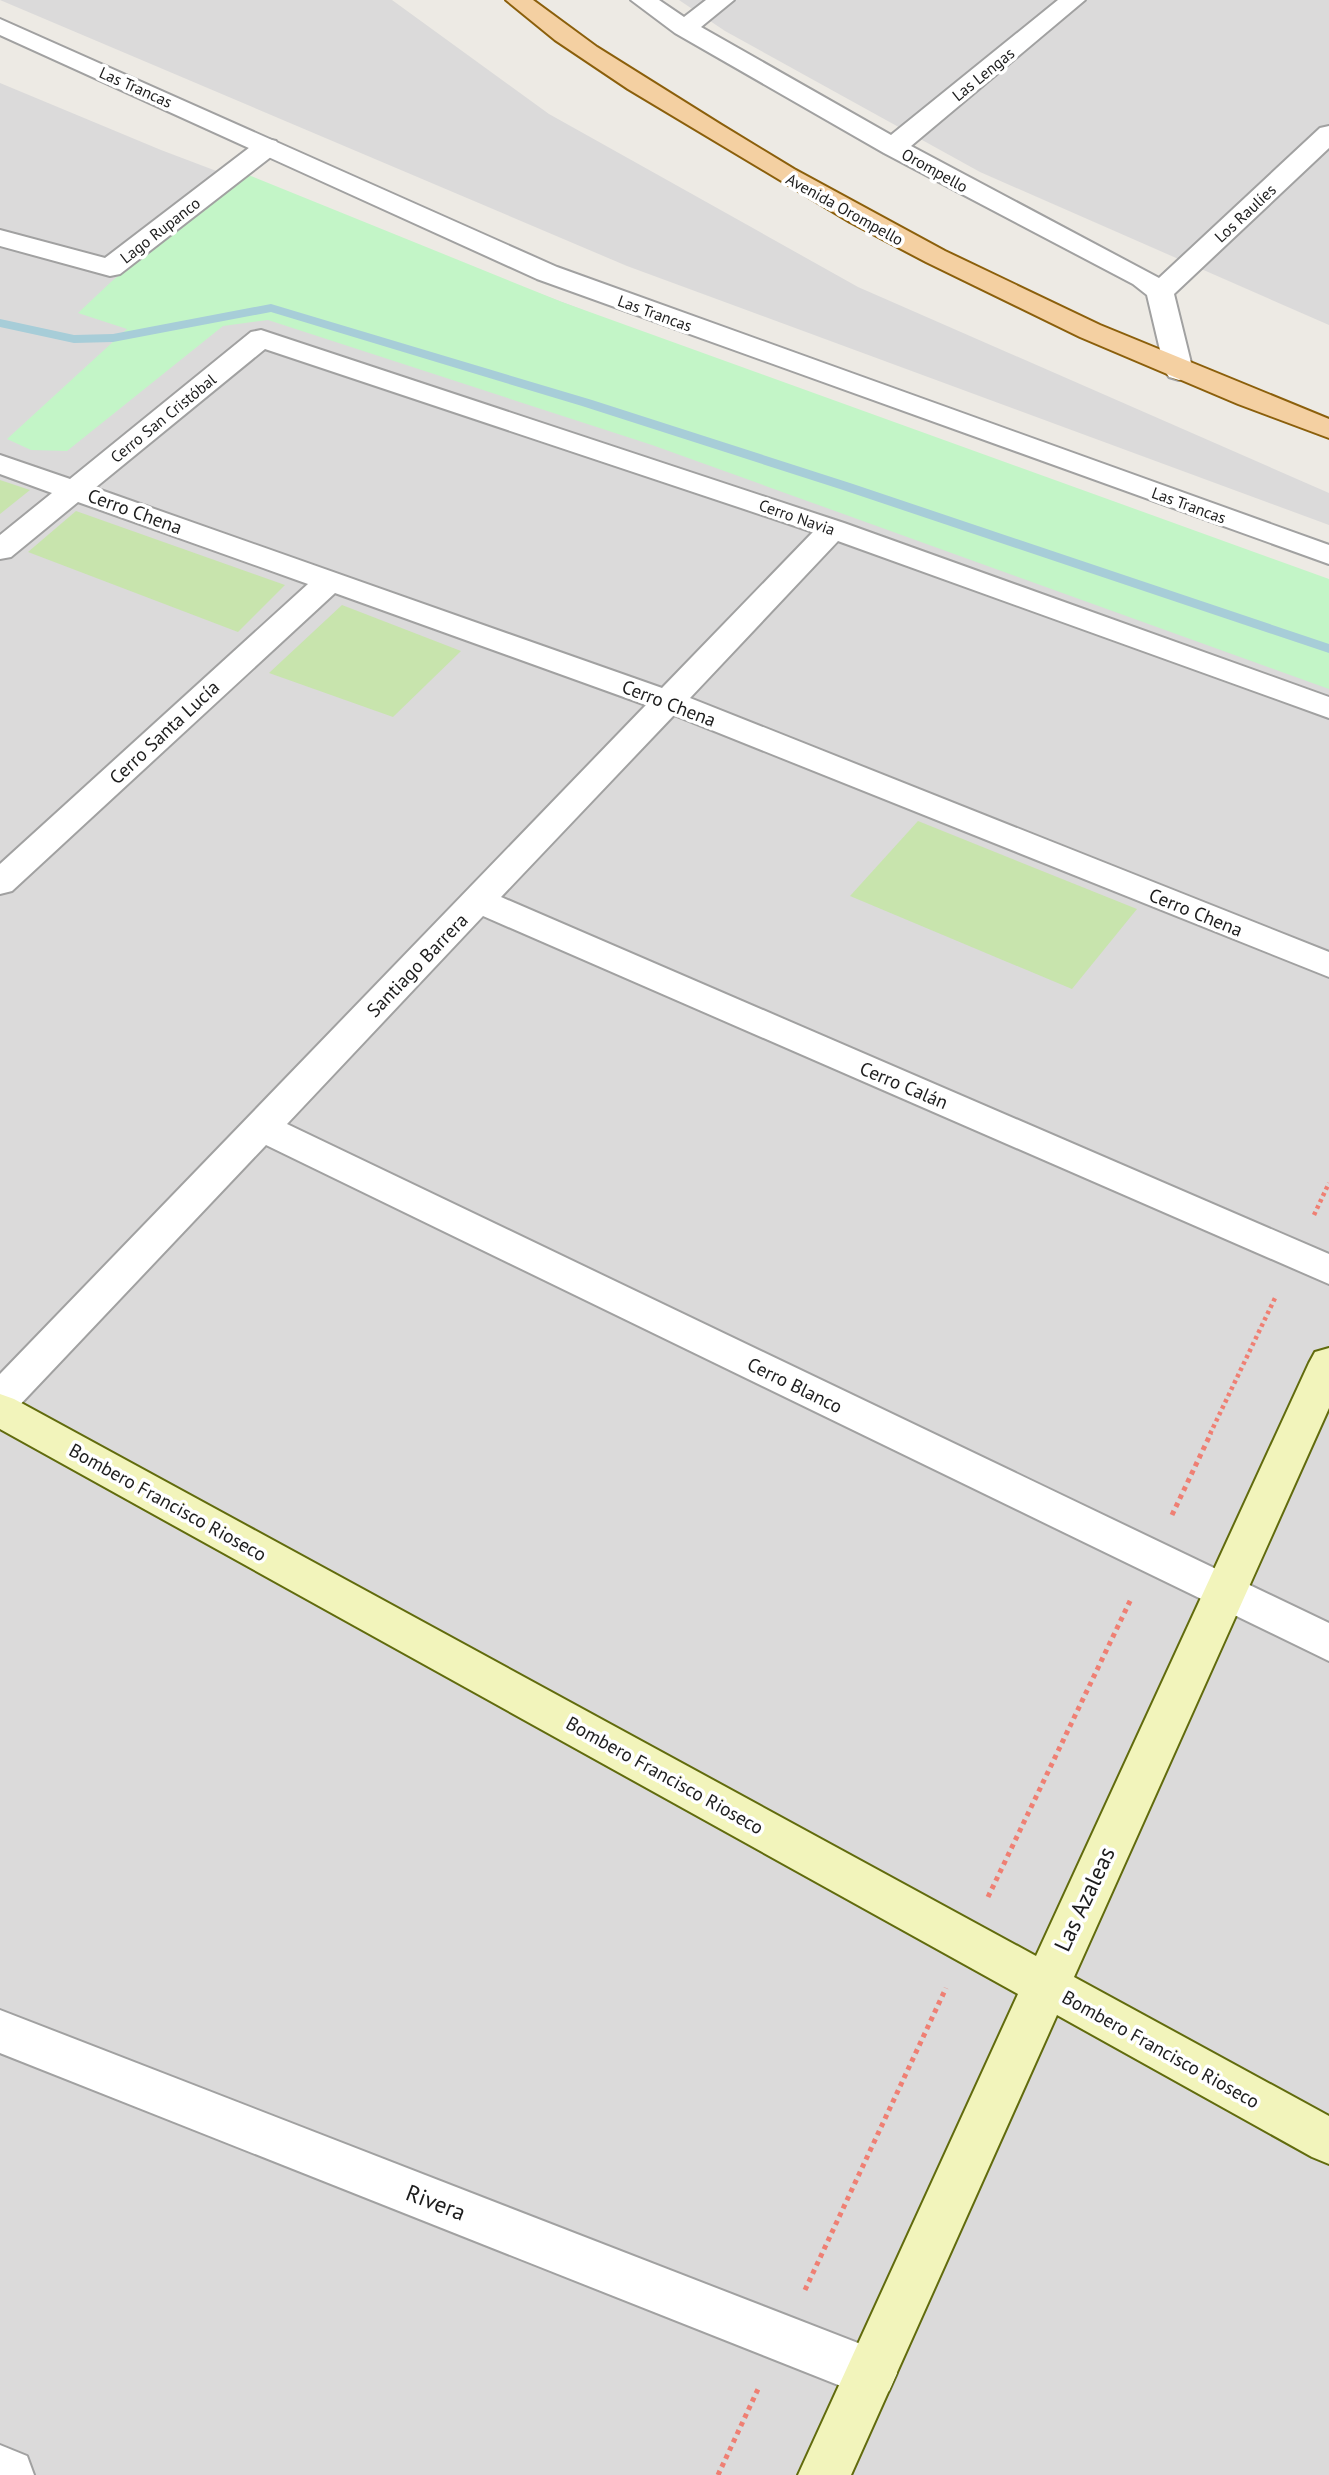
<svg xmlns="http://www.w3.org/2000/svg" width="1329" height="2475" viewBox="0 0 1329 2475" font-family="'PT Sans',sans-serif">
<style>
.residential{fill:#dbdada}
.grass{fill:#c8e4ad}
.park{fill:#c3f5c7}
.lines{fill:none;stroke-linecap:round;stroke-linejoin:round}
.stream{fill:#a7cdd8;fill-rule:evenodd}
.minor-casing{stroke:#a1a1a1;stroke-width:4}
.tertiary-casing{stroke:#a1a1a1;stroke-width:4}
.secondary-casing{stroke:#616b0d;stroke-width:4}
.primary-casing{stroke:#8b5f0b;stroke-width:4}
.path-far1{stroke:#ef7f73;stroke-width:4.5;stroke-dasharray:3.5 3.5;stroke-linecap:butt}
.path{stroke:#ef7f73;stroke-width:5;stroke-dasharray:4.5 4.5;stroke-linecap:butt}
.minor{fill:#fff;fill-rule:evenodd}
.tertiary{fill:#fff;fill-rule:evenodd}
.secondary{fill:#f2f4bb;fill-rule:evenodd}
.primary{fill:#f4d0a2;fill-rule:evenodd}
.labels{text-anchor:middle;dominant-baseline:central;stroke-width:7;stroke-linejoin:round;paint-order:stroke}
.far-street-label{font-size:16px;fill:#1d1d1d;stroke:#fff}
.street-label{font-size:19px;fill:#1d1d1d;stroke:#fff}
.near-street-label{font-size:23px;fill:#1d1d1d;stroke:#fff}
</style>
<rect width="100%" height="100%" fill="#edeae4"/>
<g class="residential">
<polygon points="0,0 392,0 549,114 858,287 1329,493 1329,525 627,266"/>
<polygon points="679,0 1329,0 1329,325 980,172 725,31"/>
<polygon points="0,83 161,150 1329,593 1329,2475 0,2475"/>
</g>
<g class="grass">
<polygon points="0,480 30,490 0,514"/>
<polygon points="76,511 285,585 238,632 28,552"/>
<polygon points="342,605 461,651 393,717 269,673"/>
<polygon points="918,821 1137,909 1072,989 850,896"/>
</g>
<polygon class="park" points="246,174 562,302 1329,579 1329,689 652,445 268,320 223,326 67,451 31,450 7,439 127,329 78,313 112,281"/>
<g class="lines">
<polygon class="stream" points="271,304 592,400 853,484 1329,644 1329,653 843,490 582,406 271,312 113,342 74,343 0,327 0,319 74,335 113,334"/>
<g class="minor-casing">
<g id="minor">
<polygon points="631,0 659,0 684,17 706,0 734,0 701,27 891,135 1058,0 1085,0 911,146 1159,278 1320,128 1329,126 1329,148 1174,294 1193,371 1189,377 1179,380 1169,377 1165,371 1147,295 1133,284 884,153 675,33"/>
<polygon points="267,139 276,141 280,147 276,153 120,274 110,276 0,246 0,230 105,258 258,141"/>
<path d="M261 330 844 523 1329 697V718L838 541 690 698 1329 952V977L674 715 501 897 1329 1254V1284L483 916 287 1124 1329 1623V1661L266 1145 14 1411 0 1415V1374L646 705 335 593 12 891 0 894V864L308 584 78 502 11 557 0 559V535L52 493 0 474V455L70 479 251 332ZM265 349 813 532 662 688 95 488Z"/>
<polygon points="0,2010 889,2355 897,2373 889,2391 871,2398 0,2053"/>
<polygon points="0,2445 27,2456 34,2475 0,2475"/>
</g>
</g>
<g class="tertiary-casing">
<polygon id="tertiary" points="0,19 557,267 1329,545 1329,564 537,279 0,35"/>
</g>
<g class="secondary-casing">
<polygon id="secondary" points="1329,1348 1329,1408 1074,1977 1329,2116 1329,2164 1312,2157 1057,2015 851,2475 798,2475 1018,1994 0,1429 0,1394 14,1399 1036,1956 1309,1363 1315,1352"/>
</g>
<g class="primary-casing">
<polygon id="primary" points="506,0 533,0 597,47 720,124 794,169 945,251 1100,325 1329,419 1329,438 1238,404 1080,337 926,262 850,222 628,89 555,40"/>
</g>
<g class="path-far1">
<polyline points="1314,1215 1329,1183"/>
<polyline points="1210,1434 1276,1296"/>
</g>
<g class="path">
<polyline points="1172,1515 1211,1433"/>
<polyline points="988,1897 1131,1599"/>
<polyline points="805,2290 946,1988"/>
<polyline points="718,2475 759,2387"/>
</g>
<use href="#minor" class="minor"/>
<use href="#tertiary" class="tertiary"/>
<use href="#secondary" class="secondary"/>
<use href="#primary" class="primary"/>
</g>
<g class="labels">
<g class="far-street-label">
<text transform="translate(983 74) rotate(-39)">Las Lengas</text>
<text transform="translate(136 87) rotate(24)">Las Trancas</text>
<text transform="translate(935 170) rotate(29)">Orompello</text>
<text transform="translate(845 209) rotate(29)">Avenida Orompello</text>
<text transform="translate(1245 213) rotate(-43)">Los Raulíes</text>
<text transform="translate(160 230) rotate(-38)">Lago Rupanco</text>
<text transform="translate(655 313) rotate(20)">Las Trancas</text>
<text transform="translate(163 418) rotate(-39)">Cerro San Cristóbal</text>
<text transform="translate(1189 505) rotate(20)">Las Trancas</text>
<text transform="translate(797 517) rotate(19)">Cerro Navia</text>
</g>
<g class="street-label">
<text transform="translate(135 511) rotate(20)">Cerro Chena</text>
<text transform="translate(669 703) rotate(21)">Cerro Chena</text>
<text transform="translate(164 732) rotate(-43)">Cerro Santa Lucía</text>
<text transform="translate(1196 912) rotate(22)">Cerro Chena</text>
<text transform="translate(417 965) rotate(-46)">Santiago Barrera</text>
<text transform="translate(904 1085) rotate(23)">Cerro Calán</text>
<text transform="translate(795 1385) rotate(26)">Cerro Blanco</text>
<text transform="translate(168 1502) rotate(29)">Bombero Francisco Rioseco</text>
<text transform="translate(665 1775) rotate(29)">Bombero Francisco Rioseco</text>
<text transform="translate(1161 2049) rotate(29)">Bombero Francisco Rioseco</text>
</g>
<g class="near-street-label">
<text transform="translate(1084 1899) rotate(-65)">Las Azaleas</text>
<text transform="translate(436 2202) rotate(21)">Rivera</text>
</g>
</g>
</svg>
